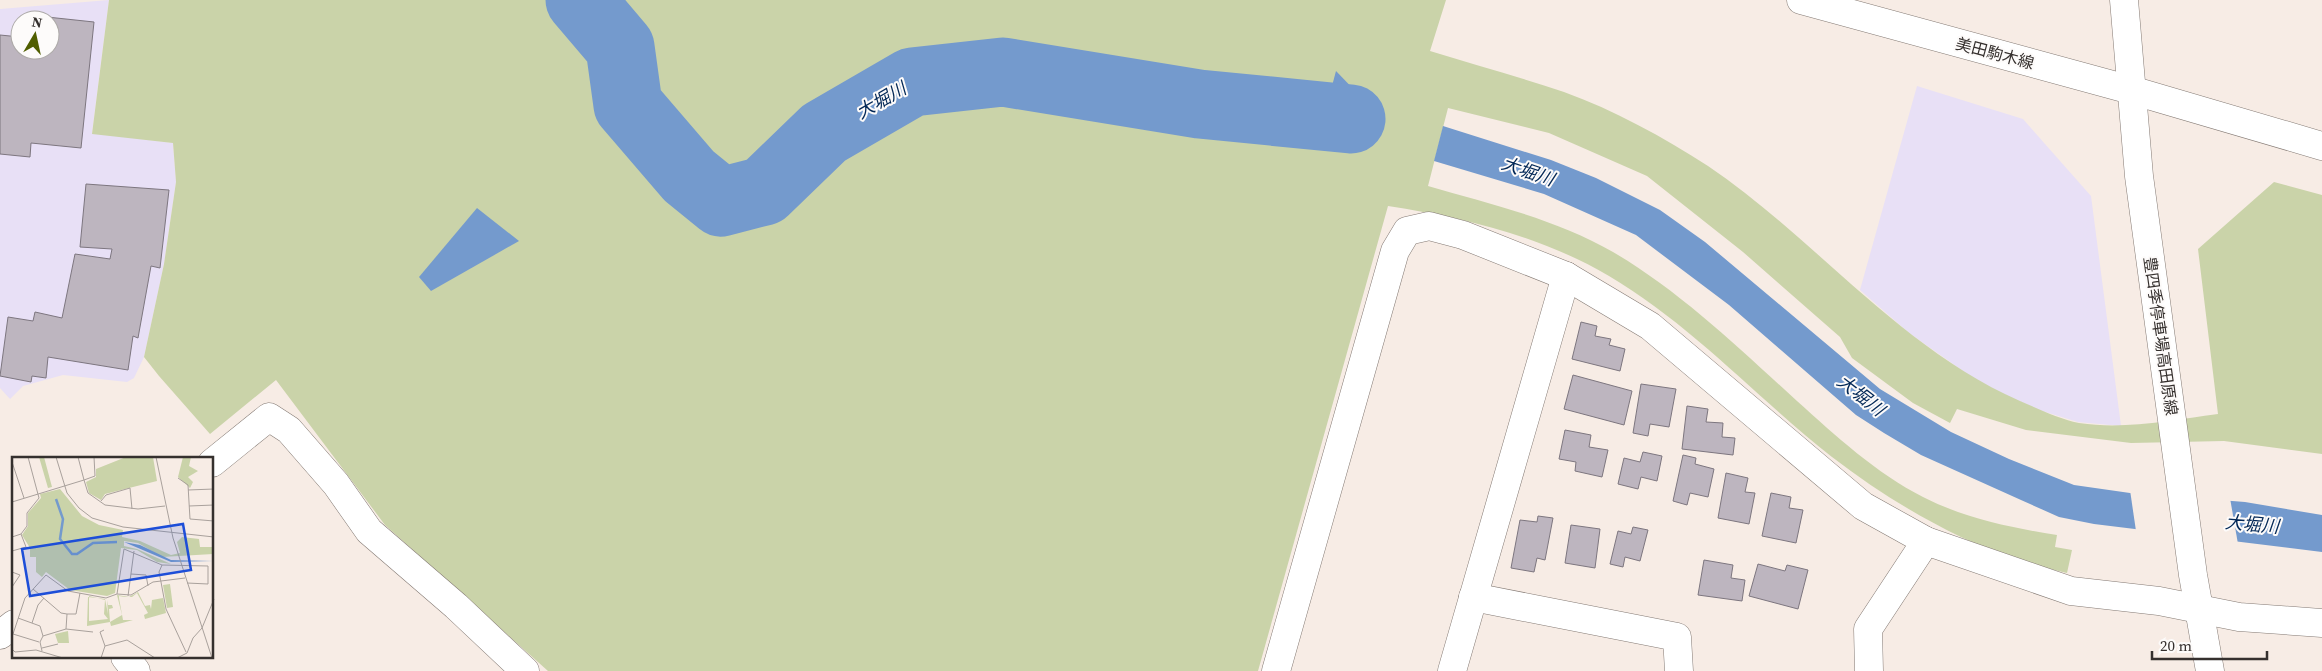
<svg xmlns="http://www.w3.org/2000/svg" width="2322" height="671" viewBox="0 0 2322 671" font-family="'Source Serif 4','Noto Sans JP',serif">
<style>
.industrial{fill:#e8e0f6;fill-rule:evenodd}
.green{fill:#cad3a9}
.water{fill:#749acd}
.pier{fill:#f7ece5}
.lines{fill:none;stroke-linecap:round;stroke-linejoin:round}
.river{stroke:#749acd;stroke-width:69}
.building{fill:#bdb5bf;stroke:#7d767f}
.minor-casing{stroke:#847a74;stroke-width:29}
.tertiary-casing{stroke:#847a74;stroke-width:29}
.secondary-casing{stroke:#847a74;stroke-width:29}
.minor{stroke:#fff;stroke-width:28}
.tertiary{stroke:#fff;stroke-width:28}
.secondary{stroke:#fff;stroke-width:28}
.labels{text-anchor:middle;dominant-baseline:central;stroke-width:4;stroke-linejoin:round;paint-order:stroke}
.street-label{font-size:16px;fill:#35302e;stroke:#fdfbfa}
.water-label{font-size:18px;font-style:italic;fill:#022756;stroke:#fdfbfa}
.inset-river{fill:none;stroke:#749acd;stroke-width:2.5}
.inset-road{fill:none;stroke:#a9a19c;stroke-width:1}
.view{fill:#1d4ed8;fill-opacity:0.15;stroke:#1d4ed8;stroke-width:2.5}
.inset-edge{fill:none;stroke:#35302e;stroke-width:2.5}
</style>
<rect width="100%" height="100%" fill="#f7ece5"/>
<g class="industrial">
<path d="M109 0 92 133 173 143 176 182 164 264 144 357 134 378 127 382 63 375 23 386 10 399 0 388V9ZM20 20H50V50H20Z"/>
<polygon points="1917,86 2023,119 2091,196 2121,426 2078,422 2042,411 2003,394 1970,376 1909,333 1860,290"/>
</g>
<path class="green" d="M109 0H1446L1430 51C1475 65 1520 77 1564 92 1614 110 1663 137 1708 166 1816 239 1899 348 2020 401 2039 409 2059 419 2079 423 2125 430 2172 420 2218 414L2198 249 2274 182 2322 195V454L2224 441 2131 443 2026 430 1957 409 1950 423 1913 403 1852 358 1840 337 1743 252 1647 176 1549 133 1448 108 1428 186C1490 204 1556 219 1613 252 1681 292 1739 348 1797 401 1836 436 1876 473 1923 497 1964 518 2012 528 2057 535L2055 547 2072 550 2067 573C2051 569 2033 566 2017 560 1951 537 1888 500 1832 457 1757 398 1692 325 1609 276 1541 236 1465 218 1388 206L1258 671H548L385 525 276 380 210 434 159 376 144 357 164 264 176 182 173 143 92 134Z"/>
<g class="water">
<polygon points="1336,71 1362,98 1352,137 1316,146"/>
<polygon points="1443,126 1551,160 1596,178 1660,210 1705,242 1880,389 1951,432 2009,459 2074,485 2130,493 2245,502 2322,515 2322,552 2094,524 2059,517 2021,500 1921,455 1884,433 1856,415 1729,305 1636,235 1544,194 1434,161"/>
<polygon points="477,208 519,241 431,291 419,277"/>
</g>
<polygon class="pier" points="2130,490 2230,498 2238,544 2136,531"/>
<g class="lines">
<polyline class="river" points="580,0 620,47 628,105 689,176 721,202 764,191 824,133 912,82 1003,72 1199,104 1351,119"/>
</g>
<g class="building">
<polygon points="47,17 94,22 81,148 31,143 30,157 0,154 0,35 20,37 20,50 50,50 50,20 47,20"/>
<polygon points="86,184 169,190 160,268 151,266 138,338 133,336 128,370 48,357 46,378 32,376 31,382 0,376 8,317 33,321 35,312 62,318 75,254 110,259 112,249 80,247"/>
<polygon points="1581,322 1597,326 1595,336 1611,339 1609,345 1625,349 1620,371 1572,359"/>
<polygon points="1573,375 1632,391 1624,425 1564,409"/>
<polygon points="1641,384 1676,389 1669,427 1650,424 1648,436 1633,433"/>
<polygon points="1687,406 1708,409 1706,422 1723,423 1722,437 1735,438 1733,455 1682,449"/>
<polygon points="1565,430 1591,435 1589,447 1608,450 1602,477 1575,471 1576,462 1559,459"/>
<polygon points="1643,452 1662,456 1657,481 1641,477 1638,489 1618,484 1624,458 1640,462"/>
<polygon points="1683,455 1696,458 1695,464 1714,469 1708,497 1690,493 1687,505 1673,501"/>
<polygon points="1726,473 1748,478 1745,492 1755,493 1749,524 1718,518"/>
<polygon points="1771,493 1791,497 1789,508 1803,510 1796,543 1762,536"/>
<polygon points="1538,516 1553,518 1545,560 1537,558 1534,572 1511,568 1520,520 1537,522"/>
<polygon points="1571,525 1600,529 1595,568 1565,563"/>
<polygon points="1633,527 1648,530 1640,561 1625,557 1623,567 1610,564 1618,531 1631,534"/>
<polygon points="1704,560 1733,565 1731,578 1745,580 1742,601 1698,595"/>
<polygon points="1758,564 1785,571 1787,565 1808,570 1798,609 1749,596"/>
</g>
<g class="lines">
<g class="minor-casing">
<g id="minor">
<polyline points="212,463 269,417 289,430 336,484 369,531 456,606 525,671"/>
<polyline points="1473,597 1677,637 1679,671"/>
<polyline points="0,635 14,624"/>
<polyline points="125,657 136,671"/>
<polyline points="1276,671 1395,251 1407,231 1429,226 1463,235 1566,276 1650,326 1863,506 1926,541 2071,591 2159,601 2239,617 2322,623"/>
<polyline points="1452,671 1566,276"/>
<polyline points="1869,671 1868,629 1926,541"/>
</g>
</g>
<g class="tertiary-casing">
<polyline id="tertiary" points="1801,0 2131,90 2322,146"/>
</g>
<g class="secondary-casing">
<polyline id="secondary" points="2124,0 2139,176 2193,575 2210,671"/>
</g>
<use href="#minor" class="minor"/>
<use href="#tertiary" class="tertiary"/>
<use href="#secondary" class="secondary"/>
</g>
<g class="labels">
<g class="street-label">
<text transform="translate(1995 53) rotate(15)">美田駒木線</text>
<text transform="translate(2161 336) rotate(82)">豊四季停車場高田原線</text>
</g>
<g class="water-label">
<text transform="translate(881 100) rotate(-30)">大堀川</text>
<text transform="translate(1528 171) rotate(19)">大堀川</text>
<text transform="translate(1861 395) rotate(38)">大堀川</text>
<text transform="translate(2252 524) rotate(5)">大堀川</text>
</g>
</g>
<g transform="translate(12 457)">
<rect width="201" height="201" fill="#f7ece5"/>
<path d="M27 0H32L40 30 36 31ZM114 0H141L145 24 93 37 89 43 77 36 74 25 84 20V12ZM171 0H179L177 9 186 14 176 20 181 25 178 31 166 20ZM48 32 70 59 87 68 111 73 110 80 128 84 159 98 168 96 165 85 170 80 187 82 188 90H201V97L150 100 126 86 112 84V89L125 92 159 107 145 105 125 93 109 91 103 136 95 139 58 133 34 115 30 120 24 115V100H18V91L10 78 16 69V56L29 41 28 37ZM158 127 161 150 155 151 151 128ZM126 135 133 149 138 148 139 152 140 143 151 141 154 156 133 162 132 158 136 156 125 136 120 140H113L107 139V141L111 163H121L99 169 98 165 75 169 76 140 93 142 96 157 95 143 104 139 95 143 96 148H100L101 151 97 152 98 165 110 158 105 138 117 140ZM77 139 93 143 92 157 96 162 77 164ZM56 174 57 186H46L43 177Z" fill="#cad3a9" fill-rule="evenodd"/>
<path d="M112 85 128 88 159 103 201 104 159 105Z" fill="#749acd"/>
<path class="inset-river" d="M44 42 51 62 48 82 60 97H65L81 86 105 85"/>
<path class="inset-road" d="M44 0 55 36 67 51 80 61 111 70 202 80M82 0 83 19 72 23 76 36 93 48 126 52 153 49M144 0 161 81 200 201M0 5 12 41M166 21 176 28 178 62 202 64M176 33 202 32M89 44 94 38 118 31 120 52M0 45 72 23 66 0M177 49 202 48M0 80 9 77 15 69V56L27 41 16 0M0 94 14 90 9 77M0 115 8 118 0 130M119 117 134 118 136 129M149 125 154 152 174 195M149 125 147 115 150 108M21 132 49 156 55 157H64L68 136M105 137 119 138 141 125 173 121M116 139 122 94M6 161 28 169 31 179M20 166 26 148 32 141M54 172 81 175M92 173 88 175 93 189M1 177 13 141 34 118 56 134 94 141 105 137 112 92 150 108 196 109V127L175 126M1 177 27 185M30 191 46 187M0 192 3 195 24 193 51 201M30 194 28 185 31 179 54 172 55 157M54 201H72M89 201 93 189 115 183 143 201M165 201 175 196 181 181 190 171 202 142"/>
<path class="view" d="M171 67 179 113 18 139 10 92Z"/>
<rect width="201" height="201" class="inset-edge"/>
</g>
<g transform="translate(35 35) rotate(9)"><circle r="24" fill="#fdfbfa" stroke="#adaaa8"/>
<path d="M0-4L9 19L0 12L-9 19Z" fill="#505e00"/>
<text y="-8" font-size="14" font-weight="bold" text-anchor="middle" fill="#35302e">N</text>
</g>
<path d="M2152 651v8h115v-8" fill="none" stroke="#35302e" stroke-width="2.5"/>
<text x="2160" y="651" font-size="15" fill="#35302e" stroke="#fdfbfa" stroke-width="4" paint-order="stroke">20 m</text>
</svg>
